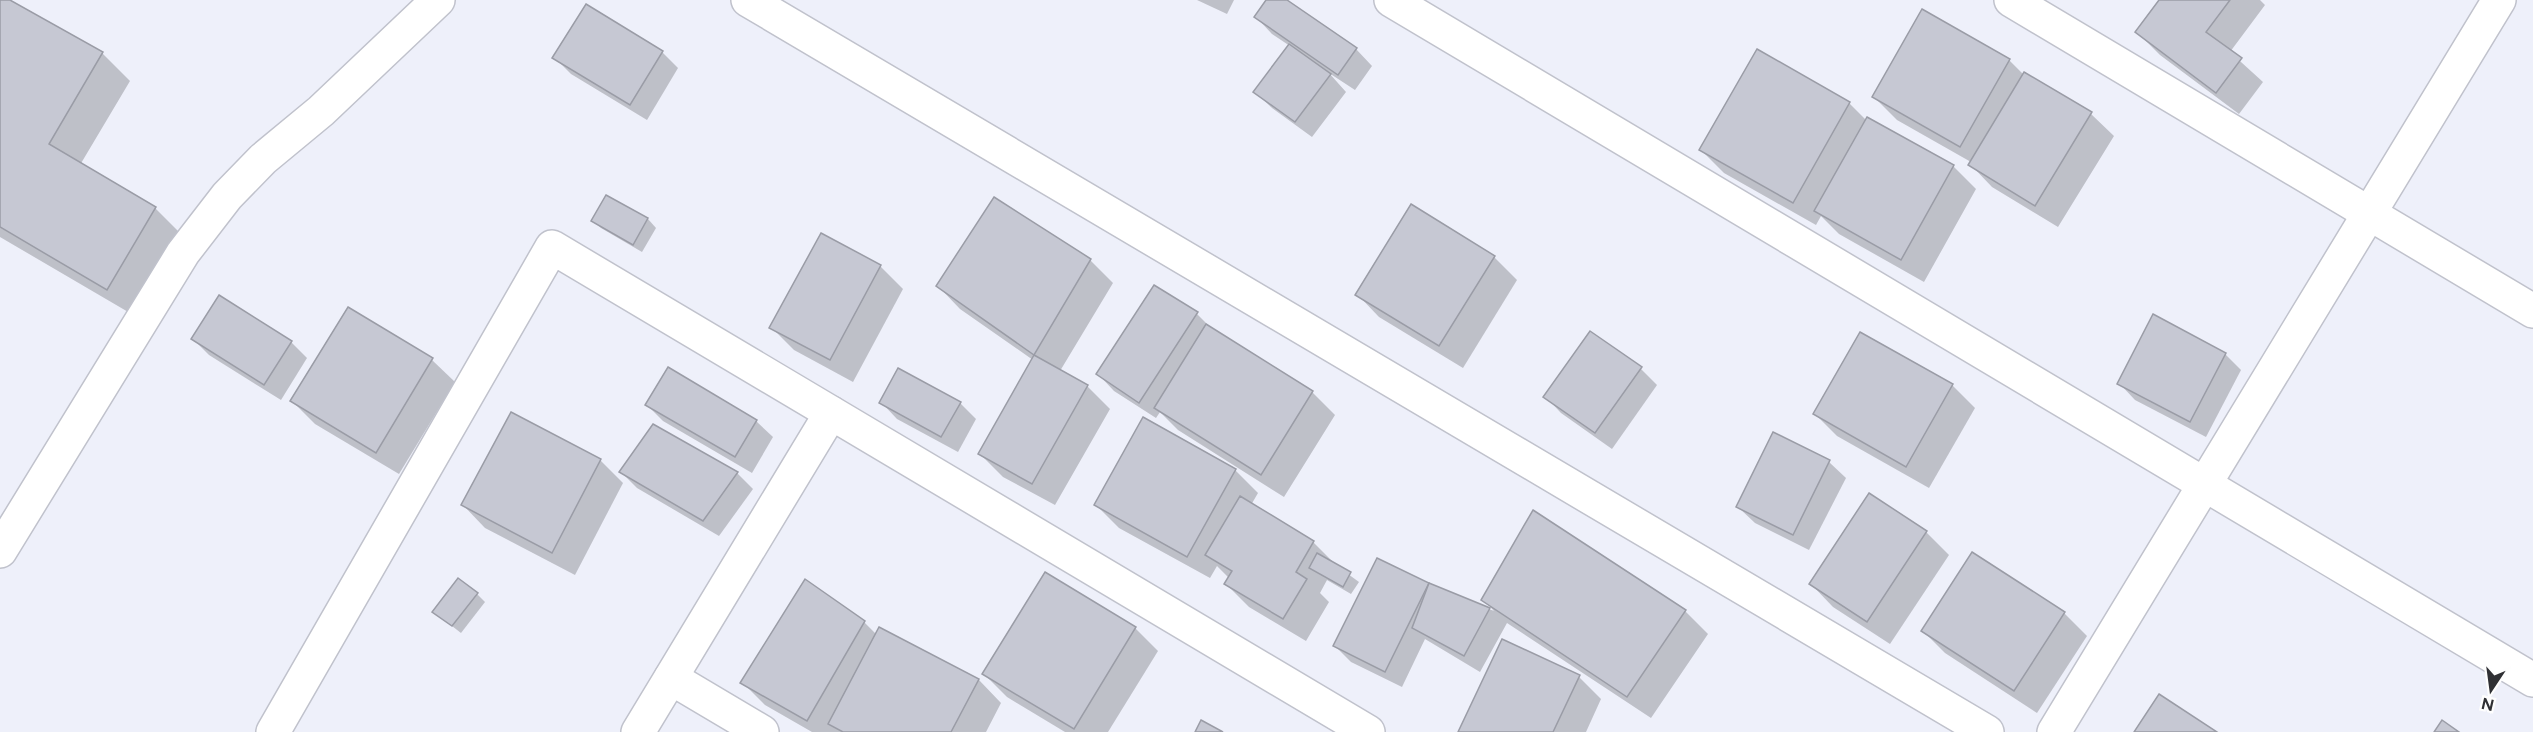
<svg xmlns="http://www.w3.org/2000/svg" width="2533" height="732" viewBox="0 0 2533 732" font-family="Figtree,sans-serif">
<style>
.shadow{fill:#0003}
.building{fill:#c6c8d3;stroke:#9a9ca6;stroke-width:1.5}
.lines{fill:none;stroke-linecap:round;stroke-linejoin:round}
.minor-casing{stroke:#c0c2cc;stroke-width:36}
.minor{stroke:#fff;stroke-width:33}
</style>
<rect width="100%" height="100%" fill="#eef0fa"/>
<g class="shadow">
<polygon points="0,0 6,0 102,53 130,81 80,165 155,208 183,236 135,316 0,237"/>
<polygon points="1197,0 1234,0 1227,14"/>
<polygon points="1268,0 1284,0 1356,49 1372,66 1355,90 1329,73 1346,92 1312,137 1272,108 1255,92 1290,46 1272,34 1256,17"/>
<polygon points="2161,0 2260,0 2265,5 2230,52 2263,82 2239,114 2160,55 2137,32"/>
<polygon points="1923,11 2009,60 2024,75 2091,114 2114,136 2058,227 1992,187 1970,164 1971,162 1897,120 1874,97"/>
<polygon points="1757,51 1849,103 1867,121 1868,119 1954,167 1976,189 1924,282 1839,234 1821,216 1816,225 1724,173 1701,150"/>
<polygon points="662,52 678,68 647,120 571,74 554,57"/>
<polygon points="606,197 648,219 656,228 642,252 601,228 592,220"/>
<polygon points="1494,257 1517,280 1463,368 1379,317 1357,294"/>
<polygon points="1090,260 1113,283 1060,371 1087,386 1110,409 1055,505 1003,477 980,454 1033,360 960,309 938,286"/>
<polygon points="880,266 903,289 853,382 794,350 771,327"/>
<polygon points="348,309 432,360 455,382 399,474 315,424 292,401"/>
<polygon points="1197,314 1214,331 1313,393 1335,415 1284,497 1178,430 1160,412 1156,418 1114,391 1098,374"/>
<polygon points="1590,333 1641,369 1657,385 1612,449 1561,413 1545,396"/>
<polygon points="193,339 291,342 307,358 281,400 209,355"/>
<polygon points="2225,354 2241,370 2206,437 2135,400 2119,383"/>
<polygon points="1952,385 1975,408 1929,488 1837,436 1815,414"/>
<polygon points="881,402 960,403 976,419 958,452 897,419"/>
<polygon points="647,405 756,421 773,437 752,473 663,421"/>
<polygon points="511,414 600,460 623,483 575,575 485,528 463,505"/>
<polygon points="1774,434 1829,462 1846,478 1809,550 1755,523 1738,507"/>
<polygon points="1235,470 1258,493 1251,505 1313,542 1337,566 1359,582 1351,594 1327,580 1320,593 1329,602 1306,641 1249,607 1226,584 1229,578 1217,566 1210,578 1119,528 1096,505"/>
<polygon points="621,472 737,473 753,489 719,536 637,488"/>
<polygon points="1926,532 1949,555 1890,644 1833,607 1811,584"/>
<polygon points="1973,554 2064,613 2087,636 2037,713 1945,653 1923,631"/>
<polygon points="1428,584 1494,611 1483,599 1685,611 1708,634 1651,718 1507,623 1480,672 1425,639 1402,687 1351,662 1335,646"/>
<polygon points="477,594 485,602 461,633 434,612"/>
<polygon points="864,622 877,635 880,629 979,680 1001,703 986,732 812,732 765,705 742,682"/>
<polygon points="1135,628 1158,651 1108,732 1065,732 1007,697 984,674"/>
<polygon points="1579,677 1601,699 1586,732 1459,732"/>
</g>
<g class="building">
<polygon points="0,0 10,0 103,52 49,144 156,207 107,290 0,227"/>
<polygon points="1266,0 1287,0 1357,48 1338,75 1254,17"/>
<polygon points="2159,0 2230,0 2206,32 2242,58 2216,93 2135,32"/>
<polygon points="586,4 663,51 630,105 552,58"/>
<polygon points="1922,9 2010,59 1960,147 1872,97"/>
<polygon points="1289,44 1331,74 1295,122 1253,92"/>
<polygon points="1757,49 1850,102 1793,203 1699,150"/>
<polygon points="2024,72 2092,112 2035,206 1968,165"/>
<polygon points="1867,117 1954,165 1901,260 1814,211"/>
<polygon points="606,195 648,218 633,245 591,221"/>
<polygon points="994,197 1091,259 1034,355 936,286"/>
<polygon points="1411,204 1495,256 1439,346 1355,295"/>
<polygon points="821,233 881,265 830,360 769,328"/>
<polygon points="1154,285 1198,312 1139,403 1096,374"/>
<polygon points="219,295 292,341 264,385 191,339"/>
<polygon points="348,307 433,358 376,453 290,401"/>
<polygon points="2153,314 2226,353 2190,422 2117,384"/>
<polygon points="1206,324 1313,391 1261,475 1154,408"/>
<polygon points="1590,331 1642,367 1595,433 1543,397"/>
<polygon points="1860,332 1953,384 1906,467 1813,414"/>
<polygon points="1034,355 1088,385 1032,484 978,454"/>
<polygon points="668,367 757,420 735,457 645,405"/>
<polygon points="898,368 961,402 941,437 879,403"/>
<polygon points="511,412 601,459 552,553 461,505"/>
<polygon points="1143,417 1236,469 1187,557 1094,505"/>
<polygon points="653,424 738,472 703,521 619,472"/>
<polygon points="1773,432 1830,460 1793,535 1736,507"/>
<polygon points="1869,493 1927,531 1867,622 1809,584"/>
<polygon points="1240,496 1314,541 1296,572 1307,579 1283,619 1224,584 1232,571 1205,555"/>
<polygon points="1533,510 1686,610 1627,697 1481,600"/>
<polygon points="1972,552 2065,612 2014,691 1921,631"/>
<polygon points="1317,553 1351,572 1343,587 1309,568"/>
<polygon points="1377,558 1429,583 1385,672 1333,646"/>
<polygon points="1045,572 1136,627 1074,729 982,674"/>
<polygon points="458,578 478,593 452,626 432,612"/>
<polygon points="805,579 865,621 807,721 740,683"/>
<polygon points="1429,583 1490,608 1464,656 1412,628"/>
<polygon points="879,627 979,679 951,732 843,732 828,724"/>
<polygon points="1502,639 1580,675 1553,732 1458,732"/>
<polygon points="2159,694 2217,732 2134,732"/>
<polygon points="1201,720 1223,732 1195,732"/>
<polygon points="2442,720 2459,732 2434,732"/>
</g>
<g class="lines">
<g class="minor-casing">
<g id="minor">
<polyline points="748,0 1987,732"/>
<polyline points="1391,0 2533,680"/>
<polyline points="2011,0 2533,311"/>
<polyline points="0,551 183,253 227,196 263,159 321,111 438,0"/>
<polyline points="671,678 762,732"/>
<polyline points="273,732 552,247 1368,732"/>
<polyline points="638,732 831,413"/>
<polyline points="2054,732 2499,0"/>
</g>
</g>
<use href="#minor" class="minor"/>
</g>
<g transform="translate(2491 690) rotate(193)" stroke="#fefefe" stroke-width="4.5" paint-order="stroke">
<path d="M0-4.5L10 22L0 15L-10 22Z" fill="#2f3034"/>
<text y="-9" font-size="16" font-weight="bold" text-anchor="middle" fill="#2f3034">N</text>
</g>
</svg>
